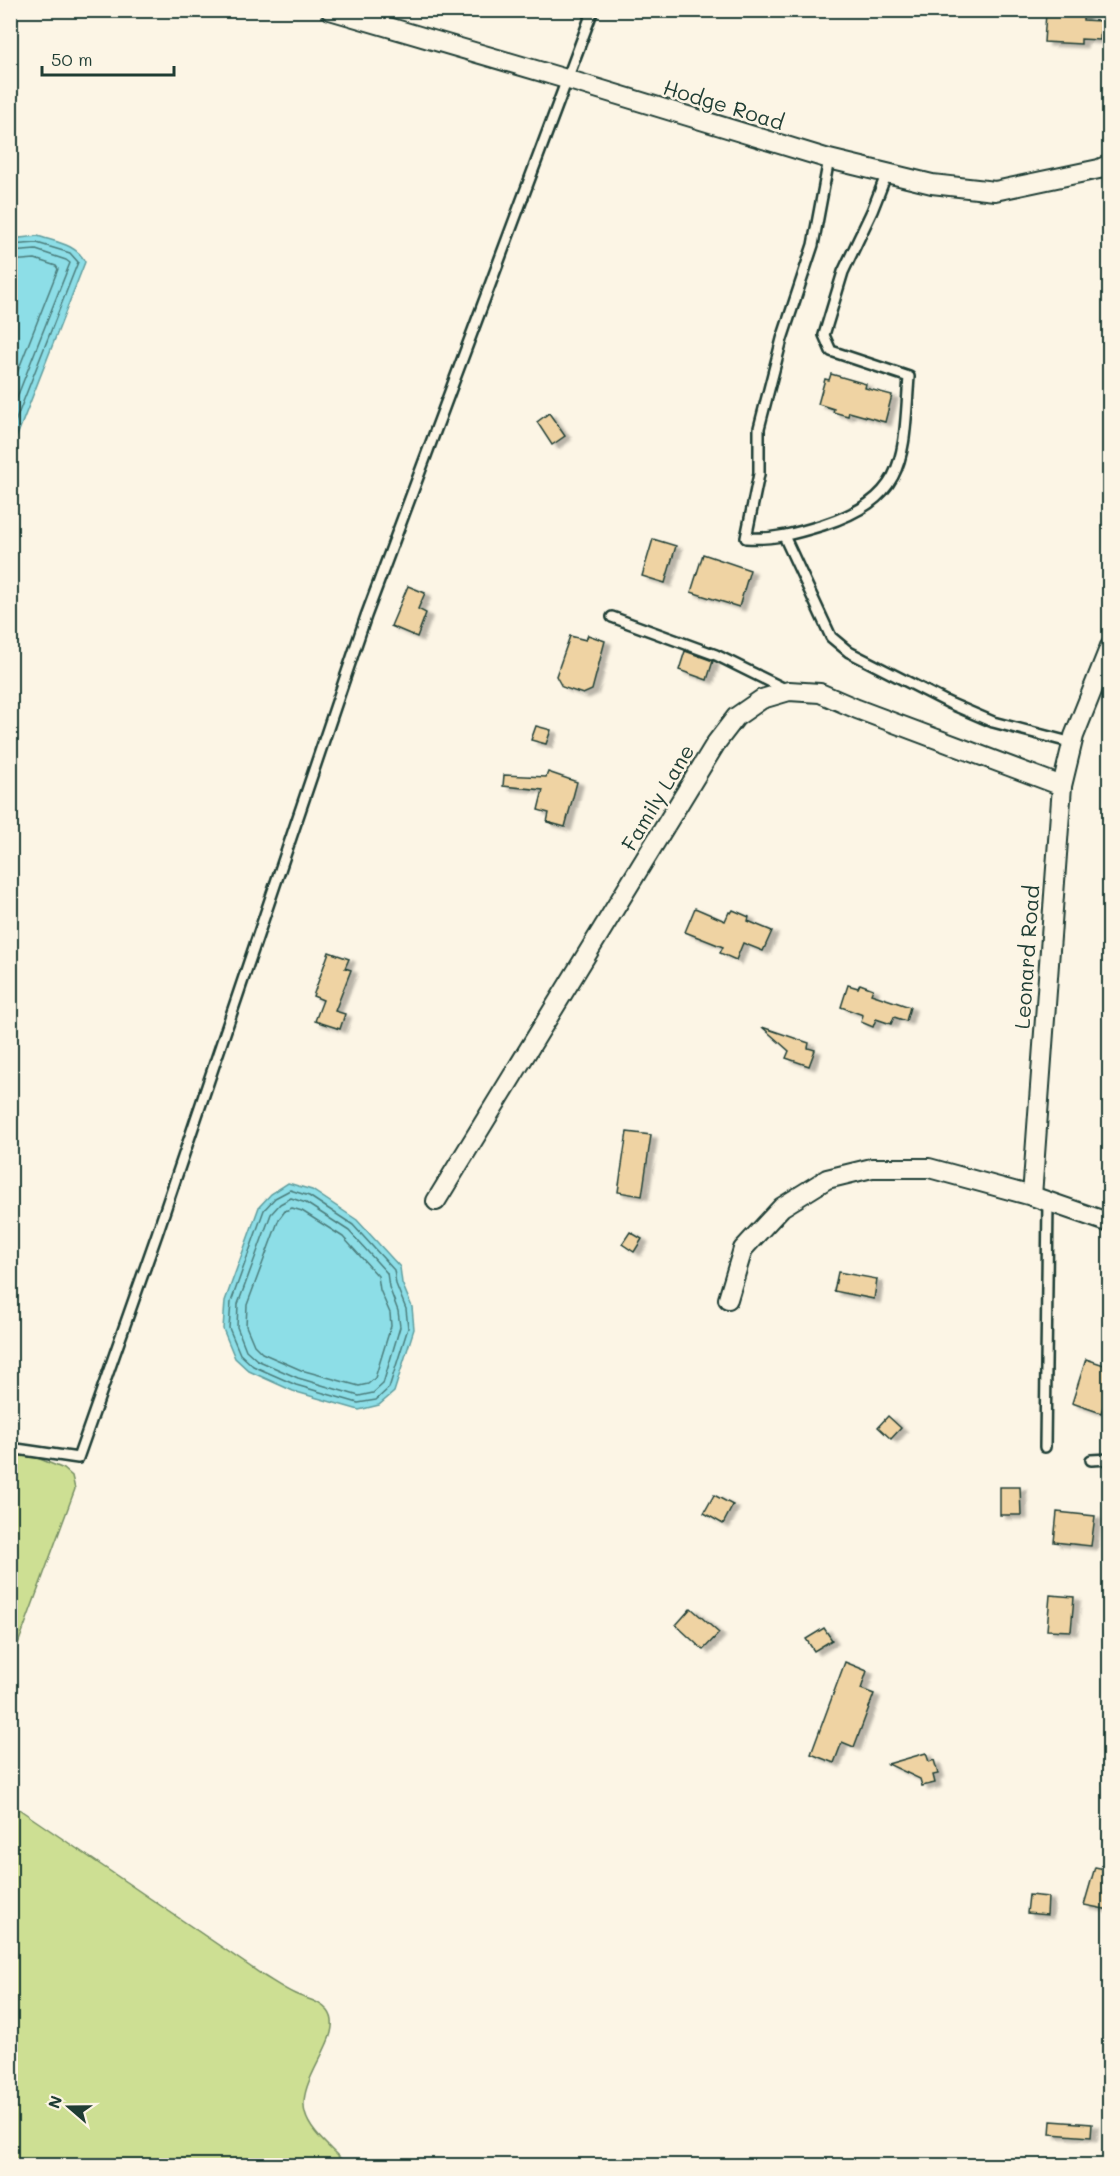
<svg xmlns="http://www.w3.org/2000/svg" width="1120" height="2176" viewBox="0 0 1120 2176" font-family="Mali,sans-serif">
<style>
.green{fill:#cddf93;stroke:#768e64;stroke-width:1.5}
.water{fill:#8ddee7;stroke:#619e9f;stroke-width:1.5}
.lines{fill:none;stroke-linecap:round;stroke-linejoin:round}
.shore{stroke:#4b7d7c;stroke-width:1.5}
.building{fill:#efd3a3;stroke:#1f3d34;stroke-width:1.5;filter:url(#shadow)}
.service-casing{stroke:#1f3d34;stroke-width:14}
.minor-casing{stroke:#1f3d34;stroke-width:22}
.service{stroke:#fcf5e5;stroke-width:9}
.minor{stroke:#fcf5e5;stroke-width:18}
.labels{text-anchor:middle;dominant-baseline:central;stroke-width:5;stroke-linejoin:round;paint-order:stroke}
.street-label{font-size:21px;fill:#1f3d34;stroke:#fcf5e5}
</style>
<defs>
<filter id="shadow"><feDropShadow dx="6" dy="3.5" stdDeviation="1.5" flood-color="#0004"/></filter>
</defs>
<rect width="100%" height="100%" fill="#fcf5e5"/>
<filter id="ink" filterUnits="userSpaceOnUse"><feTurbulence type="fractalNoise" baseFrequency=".0167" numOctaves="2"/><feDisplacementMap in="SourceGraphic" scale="12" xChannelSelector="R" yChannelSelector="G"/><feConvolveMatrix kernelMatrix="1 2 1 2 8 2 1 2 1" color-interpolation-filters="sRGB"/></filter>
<g filter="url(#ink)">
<g class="green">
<polygon points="11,1447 64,1469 72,1476 75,1489 11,1663"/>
<path d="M10 1803 264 1976C274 1982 284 1989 295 1994 306 1999 320 2001 328 2011 347 2035 296 2078 305 2113 310 2132 329 2146 342 2160L343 2165H11Z"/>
</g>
<g class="water">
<path d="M38 236C55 242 77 244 85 262L15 441 11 446V239Z"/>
<polygon points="288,1183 312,1190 357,1220 400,1267 402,1283 412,1307 414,1329 394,1392 379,1405 359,1410 293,1391 249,1371 235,1358 223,1329 225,1301 259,1207 271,1194"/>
</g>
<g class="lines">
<g class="shore">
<polyline points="10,245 37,243 70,253 78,262 10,435"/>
<polyline points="10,252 36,250 66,260 70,263 10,415"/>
<polyline points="10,261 35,259 56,266 58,269 10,391"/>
<polygon points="290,1190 309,1196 353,1225 394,1270 396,1284 406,1309 408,1328 389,1388 376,1400 358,1403 296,1385 253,1366 240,1354 229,1328 231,1302 264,1210 275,1198"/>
<polygon points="291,1198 306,1203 349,1231 387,1273 389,1287 398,1311 400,1327 383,1384 373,1393 359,1396 298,1378 257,1360 246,1350 237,1327 238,1304 271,1214 280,1204"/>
<polygon points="292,1208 302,1211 343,1237 378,1276 380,1290 390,1313 391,1326 375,1378 368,1384 359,1386 301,1370 262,1353 254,1345 246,1326 247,1305 279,1219 285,1211"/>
</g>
</g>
<g class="building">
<polygon points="1046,13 1083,15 1083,20 1101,21 1100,40 1081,39 1081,44 1044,42"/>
<polygon points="831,374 866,384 865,388 892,395 885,422 849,412 848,416 833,412 834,409 818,404 825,379 829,380"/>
<polygon points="549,413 565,436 552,445 537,422"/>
<polygon points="653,539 676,546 665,583 642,576"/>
<polygon points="703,554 750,570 739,607 691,592"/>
<polygon points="408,586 425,593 418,609 426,613 417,637 391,626"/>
<polygon points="588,635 605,641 592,690 583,694 562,687 556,676 570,636 586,640"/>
<polygon points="685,651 713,661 707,680 679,670"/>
<polygon points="536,726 551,730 546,744 531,740"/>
<polygon points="548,772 577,782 565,827 547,822 549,813 538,810 543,790 503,786 504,775 546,777"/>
<polygon points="695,908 725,921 729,912 731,913 733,910 749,917 748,921 772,931 763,951 743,943 736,960 720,953 723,947 685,932"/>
<polygon points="329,952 349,959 345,968 351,970 335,1011 345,1014 340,1029 315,1021 323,1000 313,996"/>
<polygon points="860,984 873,989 871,994 910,1007 906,1021 894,1017 891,1024 876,1019 873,1027 861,1022 863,1015 841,1007 848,985 858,988"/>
<polygon points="762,1027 809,1043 808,1048 815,1050 809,1066 786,1058 789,1051"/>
<polygon points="627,1132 651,1135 642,1196 618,1192"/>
<polygon points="630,1232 642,1239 634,1252 622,1244"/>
<polygon points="838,1272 877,1279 874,1299 834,1291"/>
<polygon points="1086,1359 1110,1367 1110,1386 1101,1413 1072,1403"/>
<polygon points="888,1416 901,1428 891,1439 878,1427"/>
<polygon points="1000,1487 1020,1487 1021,1515 1000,1515"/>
<polygon points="714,1495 733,1505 723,1524 704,1513"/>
<polygon points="1057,1512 1095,1516 1091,1546 1054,1542"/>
<polygon points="1050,1595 1074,1597 1071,1631 1047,1630"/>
<polygon points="691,1608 719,1633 703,1650 676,1625"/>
<polygon points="824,1628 832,1640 814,1651 806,1639"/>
<polygon points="845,1662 867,1671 861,1689 874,1694 854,1747 842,1742 834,1763 811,1754"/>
<polygon points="926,1753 929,1762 934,1760 938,1774 933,1775 935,1783 922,1786 920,1779 888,1764"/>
<polygon points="1095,1867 1110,1870 1110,1910 1084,1905"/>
<polygon points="1029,1895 1048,1897 1047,1915 1027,1913"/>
<polygon points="1051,2121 1092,2124 1091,2137 1050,2134"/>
</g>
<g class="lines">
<g class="service-casing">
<g id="service">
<path d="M829 159 813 245 782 339 759 428V474L746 538C773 540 797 533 823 525 909 497 903 455 909 377L831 351 824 335 843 272 872 211 887 173"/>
<polyline points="784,536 831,637 849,652 949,703 993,722 1073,743"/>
<polyline points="612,617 716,655 787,690"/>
<polyline points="1045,1447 1048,1202"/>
<polyline points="10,1448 78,1458 157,1234 366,616 593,10"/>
<polyline points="1091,1460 1110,1459"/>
</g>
</g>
<g class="minor-casing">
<g id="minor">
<polyline points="330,10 566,79 829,159 932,184 995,191 1099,169 1110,164"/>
<polyline points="1032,1196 1062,786 1074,736 1110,646"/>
<polyline points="436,1201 716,743 736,717 762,699 789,691 820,693 857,709 1062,786"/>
<polyline points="728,1299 743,1249 782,1207 827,1179 872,1168 929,1168 1032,1196 1110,1223"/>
</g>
</g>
<use href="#service" class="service"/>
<use href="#minor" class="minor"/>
</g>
</g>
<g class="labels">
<g class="street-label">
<text transform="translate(724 104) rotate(17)">Hodge Road</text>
<text transform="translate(657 797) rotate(-59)">Family Lane</text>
<text transform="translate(1026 957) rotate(-86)">Leonard Road</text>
</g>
</g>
<rect width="1120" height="2176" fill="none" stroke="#fcf5e5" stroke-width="36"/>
<rect x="18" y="18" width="1084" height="2140" fill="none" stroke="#1f3d34" stroke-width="2" filter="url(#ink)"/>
<g transform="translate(69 2107) rotate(290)" stroke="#fcf5e5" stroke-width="4.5" paint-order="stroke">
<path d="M0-4.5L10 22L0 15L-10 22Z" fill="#1f3d34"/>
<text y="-9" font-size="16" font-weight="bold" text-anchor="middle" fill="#1f3d34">N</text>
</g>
<path d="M42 66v9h132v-9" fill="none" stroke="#1f3d34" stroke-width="3"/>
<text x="51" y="66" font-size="18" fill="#1f3d34" stroke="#fcf5e5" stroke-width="4.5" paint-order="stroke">50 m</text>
</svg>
